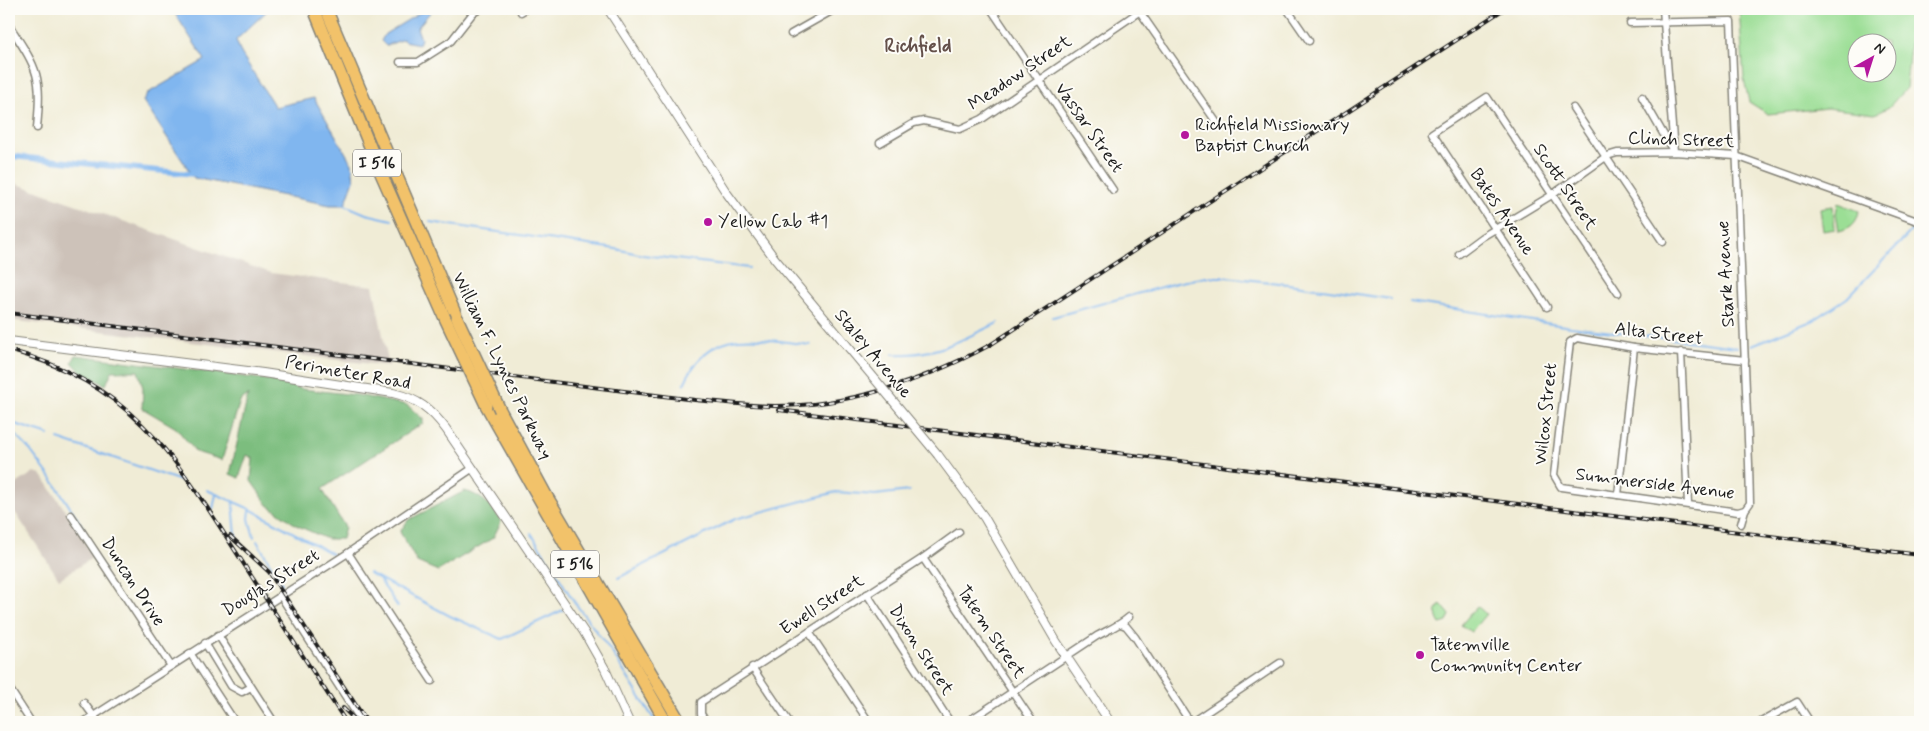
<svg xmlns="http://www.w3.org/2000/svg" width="1929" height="731" viewBox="0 0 1929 731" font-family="Mynerve,sans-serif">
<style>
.industrial{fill:#cdc2b9}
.green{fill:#9bde95;stroke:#5c7d58;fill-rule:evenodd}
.forest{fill:#7cbd7e;stroke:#4c6c4d}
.water{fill:#80b6ef;stroke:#4e6986}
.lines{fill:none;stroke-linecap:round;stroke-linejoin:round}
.stream{stroke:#80b6ef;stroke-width:2}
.canal{stroke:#80b6ef;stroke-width:5.5}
.minor-casing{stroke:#868479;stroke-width:9}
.tertiary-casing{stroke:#868479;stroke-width:10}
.motorway-casing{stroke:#868479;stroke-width:14}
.minor{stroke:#fff;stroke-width:6}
.tertiary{stroke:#fff;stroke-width:8}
.motorway{stroke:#f2c26a;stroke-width:11}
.rail-casing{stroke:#1c1c1c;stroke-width:4}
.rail{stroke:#fdfcf7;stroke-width:2;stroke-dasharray:5.5;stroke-linecap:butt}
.tertiary-bridge-casing{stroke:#868479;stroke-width:10;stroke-linecap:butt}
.motorway-bridge-casing{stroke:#868479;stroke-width:14;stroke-linecap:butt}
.tertiary-bridge{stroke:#fff;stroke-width:8}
.motorway-bridge{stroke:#f2c26a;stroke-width:11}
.poi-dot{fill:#b5179e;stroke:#fdfcf7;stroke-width:2}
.labels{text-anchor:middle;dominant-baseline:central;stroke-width:4;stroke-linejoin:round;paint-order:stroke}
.shield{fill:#fdfcf7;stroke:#605f5e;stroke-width:1}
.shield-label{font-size:16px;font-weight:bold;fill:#1c1c1c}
.street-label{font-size:18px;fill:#1c1c1c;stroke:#fdfcf7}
.poi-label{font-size:18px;fill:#1c1c1c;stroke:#fdfcf7;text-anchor:start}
.neighbourhood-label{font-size:19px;font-weight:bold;fill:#64504a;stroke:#fdfcf7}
</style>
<rect width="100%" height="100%" fill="#fdfcf7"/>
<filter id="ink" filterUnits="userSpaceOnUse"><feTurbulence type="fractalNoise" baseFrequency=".02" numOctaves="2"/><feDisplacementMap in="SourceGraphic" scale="10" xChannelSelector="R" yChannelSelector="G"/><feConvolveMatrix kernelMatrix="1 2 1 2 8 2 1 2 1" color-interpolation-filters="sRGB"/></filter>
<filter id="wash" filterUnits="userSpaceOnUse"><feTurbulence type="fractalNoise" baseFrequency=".0096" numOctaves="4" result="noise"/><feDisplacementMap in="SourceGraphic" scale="20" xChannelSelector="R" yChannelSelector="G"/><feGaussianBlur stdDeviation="1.12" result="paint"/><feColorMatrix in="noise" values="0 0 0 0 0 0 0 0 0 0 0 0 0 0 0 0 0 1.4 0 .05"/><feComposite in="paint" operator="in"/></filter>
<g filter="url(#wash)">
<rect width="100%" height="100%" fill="#f0ecd6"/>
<g class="industrial">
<polygon points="1911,9 1920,9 1920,60 1916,61"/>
<polygon points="9,181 271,273 373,286 389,366 9,320"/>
<polygon points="34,472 41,474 81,534 92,558 59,579 9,503 9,489"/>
</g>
<g class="green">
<path d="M1739 9H1911V34L1906 88 1889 107 1875 114 1827 108 1768 114 1749 102 1744 79ZM1856 42H1886V72H1856Z"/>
<path d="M1838 203 1859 211C1857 223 1851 228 1839 231L1836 213Z"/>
<polygon points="1833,206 1835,229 1823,231 1820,208"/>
<path d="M1441 604 1450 615 1447 622 1440 624C1435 616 1435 611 1441 604Z"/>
<polygon points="1477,606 1486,614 1471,632 1461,625"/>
</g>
<g class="forest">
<polygon points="76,355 269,380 302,389 357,395 407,405 423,419 423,423 322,489 345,527 342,539 327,539 296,525 268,505 251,481 253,458 247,455 239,478 230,474 248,395 240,401 222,460 196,452 176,428 142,408 143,388 138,371 112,371 106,385 81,372 72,362"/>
<path d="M465 491C482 496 493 506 501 522L493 538 438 571 417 562 400 532 408 520Z"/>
</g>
<g class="water">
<polygon points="172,9 269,9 236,40 241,53 275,107 314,98 352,164 354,180 345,205 330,205 194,178 143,101 148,93 205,60"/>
<polygon points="426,9 433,9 417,28 421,39 419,44 404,41 403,39 386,46 381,41 385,34"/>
</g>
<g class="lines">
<g class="stream">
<polyline points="345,205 366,214 392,220"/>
<polyline points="430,222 616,249 643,255 749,268"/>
<polyline points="1410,302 1571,327 1737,347"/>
<polyline points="1053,317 1176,283 1205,277 1226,277 1288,284 1391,299"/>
<polyline points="1752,345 1814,320 1847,298 1915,227"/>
<path d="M893 354C939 356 959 340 998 323"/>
<path d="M684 384C711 323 756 339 810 345"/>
<polyline points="9,422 49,435"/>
<polyline points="9,428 30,450 54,482 85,531"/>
<polyline points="58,439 181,481"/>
<polyline points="207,490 250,509 332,554"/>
<polyline points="233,501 236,536"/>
<polyline points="213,509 216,494"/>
<polyline points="250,509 249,519 254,537"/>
<polyline points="531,533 575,603 611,651 655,721"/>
<polyline points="257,541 282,584"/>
<polyline points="90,550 105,571"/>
<polyline points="369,573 450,616 502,639 563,610"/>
<polyline points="618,578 735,519 836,492 875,495 909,491"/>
<polyline points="380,580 398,607"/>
</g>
<polyline class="canal" points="9,156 192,174"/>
</g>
</g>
<g filter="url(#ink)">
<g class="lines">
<g class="minor-casing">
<g id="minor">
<polyline points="78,9 79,10"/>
<polyline points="991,9 1113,190"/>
<polyline points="1138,9 1217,123"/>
<polyline points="1287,9 1309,41"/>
<polyline points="1663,9 1674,152"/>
<polyline points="521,12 526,9"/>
<polyline points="1630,23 1731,21 1749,464 1750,503 1745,510 1741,524"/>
<path d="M9 25C38 70 42 74 37 128"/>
<polyline points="791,34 835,9"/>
<polyline points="400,62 418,62 451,41 473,13 480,9"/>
<polyline points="1642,97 1672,149"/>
<polyline points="1573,108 1663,242"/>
<polyline points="880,143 914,123 924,121 960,129 982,119 1143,9"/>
<polyline points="1459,254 1482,237 1552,195 1607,156 1617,153 1674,152 1736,156 1920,222"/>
<polyline points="1547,307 1432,133 1487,97 1618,293"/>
<polyline points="1681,352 1688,504"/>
<polyline points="1745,360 1634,348 1577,338 1570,342 1554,475 1561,487 1738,512 1745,510"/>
<polyline points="1618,495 1634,348"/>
<polyline points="71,515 171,666"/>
<polyline points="348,553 432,681"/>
<polyline points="923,558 1033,722"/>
<polyline points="867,594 950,722"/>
<polyline points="280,595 362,722"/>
<polyline points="1121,624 1126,626 1135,637 1190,722"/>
<polyline points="809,632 869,722"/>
<polyline points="218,635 274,722"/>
<polyline points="205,643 231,686 242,692 251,687"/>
<polyline points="190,653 235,722"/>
<polyline points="752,667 789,722"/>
<polyline points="9,688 31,722"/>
<polyline points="84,703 98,722"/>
<polyline points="84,722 348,553 473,468"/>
<polyline points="706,722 701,714 701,702 923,558 959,532"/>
<path d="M967 722 1097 636C1108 630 1120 625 1129 617"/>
<polyline points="1192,722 1280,663"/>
<polyline points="1761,722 1797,702 1810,722"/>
</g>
</g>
<g class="tertiary-casing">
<g id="tertiary">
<polyline points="608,9 726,192 775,259 864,366"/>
<path d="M9 341 263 373 393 393C418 399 431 409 446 429L584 632 605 669 629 722"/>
<polyline points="938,455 984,517 1056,641 1110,722"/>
</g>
</g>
<g class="motorway-casing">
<g id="motorway">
<polyline points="314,9 380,171 444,316"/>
<polyline points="326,9 457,318"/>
<polyline points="486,405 666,722"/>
<polyline points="500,410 546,495 680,722"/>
</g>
</g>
<use href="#minor" class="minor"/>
<use href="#tertiary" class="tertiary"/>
<use href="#motorway" class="motorway"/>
<g class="rail-casing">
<g id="rail">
<path d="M9 313 695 400C721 402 748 406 775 406 852 406 923 381 990 345L1504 9"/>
<path d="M9 350C136 385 178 462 245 566 278 618 312 670 346 722"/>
<polyline points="779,410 1920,555"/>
<polyline points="230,536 269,572 367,722"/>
<polyline points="343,708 357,722"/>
</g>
</g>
<use href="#rail" class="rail"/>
<g class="tertiary-bridge-casing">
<polyline id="tertiary-bridge" points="864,366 938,455"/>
</g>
<g class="motorway-bridge-casing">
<g id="motorway-bridge">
<polyline points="444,316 486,405"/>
<polyline points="457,318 500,410"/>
</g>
</g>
<use href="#tertiary-bridge" class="tertiary-bridge"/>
<use href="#motorway-bridge" class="motorway-bridge"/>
</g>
</g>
<g class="poi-dot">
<circle cx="1185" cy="135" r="5"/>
<circle cx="708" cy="222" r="5"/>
<circle cx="1420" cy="655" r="5"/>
</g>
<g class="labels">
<g class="shield">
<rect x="353" y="149.5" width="48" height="27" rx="4"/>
<rect x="551" y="550.5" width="48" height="27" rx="4"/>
</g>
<g class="shield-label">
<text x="377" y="163">I 516</text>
<text x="575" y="564">I 516</text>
</g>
<g class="street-label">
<text transform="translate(1020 73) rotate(-34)">Meadow Street</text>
<text transform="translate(1089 128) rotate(55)">Vassar Street</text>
<text transform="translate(1681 140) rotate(2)">Clinch Street</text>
<text transform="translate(1565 187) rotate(56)">Scott Street</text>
<text transform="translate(1502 212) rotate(56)">Bates Avenue</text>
<text transform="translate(1726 274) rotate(-93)">Stark Avenue</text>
<text transform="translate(1659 334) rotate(7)">Alta Street</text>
<text transform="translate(873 354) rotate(50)">Staley Avenue</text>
<text transform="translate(502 366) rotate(64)">William F. Lynes Parkway</text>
<text transform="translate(348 373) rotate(10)">Perimeter Road</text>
<text transform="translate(1546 414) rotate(-84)">Wilcox Street</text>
<text transform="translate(1655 484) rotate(7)">Summerside Avenue</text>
<text transform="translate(133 582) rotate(57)">Duncan Drive</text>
<text transform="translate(271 583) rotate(-32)">Douglas Street</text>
<text transform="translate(822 605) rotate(-33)">Ewell Street</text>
<text transform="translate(991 632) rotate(56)">Tatem Street</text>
<text transform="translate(921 650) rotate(57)">Dixon Street</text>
</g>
<g class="poi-label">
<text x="1195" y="125">Richfield Missionary<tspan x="1195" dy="21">Baptist Church</tspan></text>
<text x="718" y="222">Yellow Cab #1</text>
<text x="1430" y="645">Tatemville<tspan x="1430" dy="21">Community Center</tspan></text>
</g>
<g class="neighbourhood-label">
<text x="918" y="46">Richfield</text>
</g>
</g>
<rect width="1929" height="731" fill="none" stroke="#fdfcf7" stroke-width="30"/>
<g transform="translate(1872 58) rotate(39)"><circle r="24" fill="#fdfcf7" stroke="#a3a29f"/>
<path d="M0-4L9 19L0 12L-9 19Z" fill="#b5179e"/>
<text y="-8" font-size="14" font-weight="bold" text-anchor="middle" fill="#1c1c1c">N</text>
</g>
</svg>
